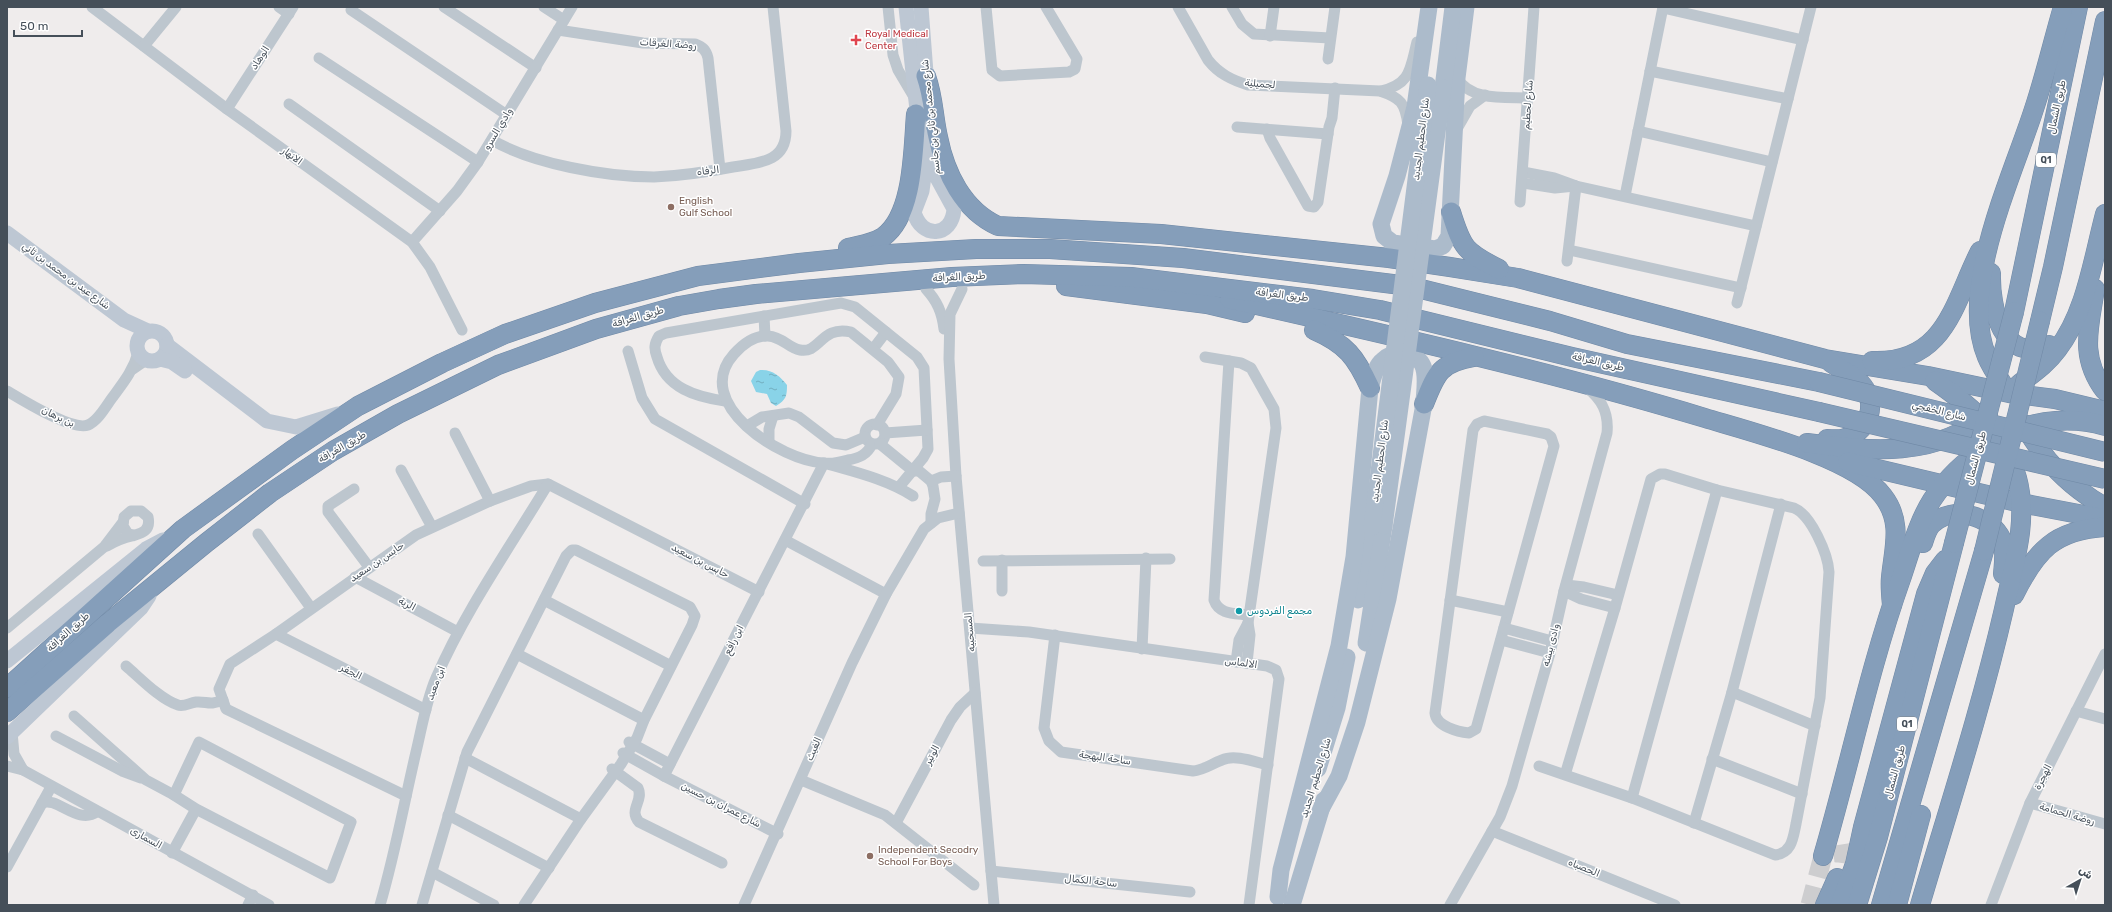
<svg xmlns="http://www.w3.org/2000/svg" width="2112" height="912" viewBox="0 0 2112 912" font-family="Rubik,'Noto Sans Arabic',sans-serif">
<style>
.water{fill:url(#water-ripples)}
.lines{fill:none;stroke-linecap:round;stroke-linejoin:round}
.highway-tunnel{stroke:#cdcdcf;stroke-width:19;stroke-dasharray:19 10;stroke-linecap:butt}
.highway-casing{stroke:#7089a6;stroke-width:20}
.street{stroke:#bdc6ce;stroke-width:11}
.secondary{stroke:#bdc7d3;stroke-width:15}
.primary{stroke:#acbbcb;stroke-width:17}
.highway{stroke:#859eba;stroke-width:19}
.highway-bridge-casing{stroke:#7089a6;stroke-width:20;stroke-linecap:butt}
.primary-bridge{stroke:#acbbcb;stroke-width:17}
.highway-bridge{stroke:#859eba;stroke-width:19}
.health-dot{fill:#e0444e;stroke:#fff;stroke-width:1.5}
.education-dot{fill:#8d6e63;stroke:#fff;stroke-width:1.5}
.culture-dot{fill:#0f9aa8;stroke:#fff;stroke-width:1.5}
.labels{text-anchor:middle;dominant-baseline:central;stroke-width:3;stroke-linejoin:round;paint-order:stroke}
.shield{fill:#fff;stroke:#7d848b;stroke-width:1}
.shield-label{font-size:9px;font-weight:bold;fill:#454f59}
.health-label{font-size:10px;fill:#be3a42;stroke:#fff;text-anchor:start}
.street-label{font-size:10px;fill:#454f59;stroke:#fff}
.education-label{font-size:10px;fill:#785e54;stroke:#fff;text-anchor:start}
.culture-label{font-size:10px;fill:#0d838f;stroke:#fff;text-anchor:start}
</style>
<defs>
<pattern id="water-ripples" width="26" height="14" patternUnits="userSpaceOnUse"><rect width="26" height="14" fill="#89d3e8"/><path d="M2 4q2-2 4 0t4 0M15 11q2-2 4 0t4 0" fill="none" stroke="#72aebf"/></pattern>
</defs>
<rect width="100%" height="100%" fill="#efecec"/>
<path class="water" d="M760 370C772 369 780 376 787 385 787 396 786 400 776 406L771 403 767 394 756 392 751 381 756 372Z"/>
<g class="lines">
<g class="highway-tunnel">
<polyline points="1840,892 1844,861 1841,842"/>
<polyline points="1810,905 1823,856"/>
</g>
<g class="highway-casing">
<g id="highway">
<path d="M926 76C934 99 933 115 938 137 945 173 963 210 998 226L1161 234 1389 258 1450 267 1518 278 1825 359 1928 376 2009 393 2055 399 2105 411"/>
<path d="M1451 212C1462 248 1465 252 1499 269"/>
<path d="M848 248C860 245 872 244 883 237 914 215 913 149 916 114"/>
<path d="M1991 273C1990 307 2002 365 2049 345"/>
<polyline points="1066,286 1207,304 1245,313"/>
<path d="M2095 289C2089 328 2079 357 2105 391"/>
<path d="M1230 299C1389 335 1549 371 1705 418 1752 432 1855 458 1883 496 1903 522 1894 547 1891 577 1890 586 1891 595 1892 605"/>
<polyline points="2014,312 2078,7"/>
<polyline points="2040,321 2053,267 2105,21"/>
<path d="M1314 330C1346 344 1356 357 1370 388"/>
<path d="M1872 361C1946 364 1954 302 1980 251"/>
<path d="M2018 385C2032 374 2047 364 2057 350 2086 313 2093 259 2105 214"/>
<path d="M2004 386C1998 377 1991 367 1987 357 1958 289 2013 175 2034 109 2045 76 2053 41 2063 7"/>
<path d="M1424 404C1436 374 1439 363 1474 357"/>
<path d="M2024 424C2042 459 2070 487 2105 507"/>
<path d="M2009 434C2036 419 2075 417 2105 426"/>
<path d="M1827 439C1833 439 1840 440 1845 438 1867 433 1877 407 1865 389 1858 377 1841 370 1830 362"/>
<path d="M1807 443C1869 451 1938 459 1988 413"/>
<polyline points="1848,462 2021,503 2105,519"/>
<path d="M1923 543C1925 537 1927 529 1932 524 1952 505 1991 515 2002 540 2006 550 2004 562 2003 574"/>
<path d="M2014 595C2036 551 2054 530 2105 527"/>
<polyline points="7,688 183,529 292,450 358,406 442,363 505,334 595,303 698,276 799,263 888,254 976,249 1050,249 1183,258 1409,286 1550,321 1627,344 1819,382"/>
<polyline points="7,712 108,623 206,543 270,493 333,451 398,414 498,365 596,329 679,306 719,299 756,294 952,277 1023,274 1131,277 1313,299 1380,310 1572,357 1819,412"/>
<path d="M1823 856C1850 764 1869 669 1901 579 1910 553 1917 524 1932 500 1946 479 1964 461 1986 448"/>
<polyline points="1825,905 1837,878"/>
<polyline points="1840,905 1855,864 1863,827 1926,594 1935,573 1945,560"/>
<polyline points="1857,905 1878,837 1954,543"/>
<polyline points="1881,905 1984,551"/>
<polyline points="1897,905 1921,815"/>
<path d="M1920 905C1949 807 1981 709 2004 609 2013 566 2029 522 2017 478 2005 434 1972 407 1935 381"/>
</g>
</g>
<g class="street">
<polyline points="92,7 227,109 412,242 430,267 462,330"/>
<polyline points="279,7 289,14"/>
<polyline points="444,7 536,68"/>
<polyline points="544,7 564,20"/>
<polyline points="888,7 893,55 898,70 914,97"/>
<polyline points="986,7 992,70 1000,76 1069,72 1075,69 1077,59 1046,7"/>
<path d="M1178 7 1208 60C1219 74 1232 80 1248 85L1380 91C1401 98 1405 103 1408 125"/>
<polyline points="1232,7 1242,24 1254,34 1330,38"/>
<polyline points="1663,8 1803,40"/>
<polyline points="351,10 507,115"/>
<path d="M558 30 643 43 695 44C703 47 706 50 708 58L720 169"/>
<polyline points="1270,36 1274,7"/>
<polyline points="144,46 176,7"/>
<polyline points="319,58 478,162"/>
<polyline points="1328,59 1335,7"/>
<polyline points="1650,71 1788,99"/>
<path d="M1457 78C1471 101 1504 97 1528 98"/>
<path d="M1381 91C1411 84 1410 69 1417 42"/>
<polyline points="289,104 440,211"/>
<polyline points="227,109 293,7"/>
<polyline points="1237,127 1328,134"/>
<polyline points="1458,127 1470,106 1485,95"/>
<polyline points="1267,129 1270,138 1308,206 1314,207 1318,202 1329,127 1332,118 1335,88"/>
<polyline points="1638,131 1772,162"/>
<path d="M492 140C533 164 607 177 654 177 680 176 707 172 733 167 757 163 786 163 786 131L773 7"/>
<polyline points="1523,172 1554,178 1576,186 1756,226"/>
<polyline points="1522,183 1555,188 1575,186"/>
<polyline points="1625,196 1663,7"/>
<polyline points="1520,202 1534,7"/>
<polyline points="412,242 457,191 478,162 572,7"/>
<polyline points="1569,250 1741,288"/>
<polyline points="1567,261 1576,186"/>
<path d="M926 289C937 301 942 312 944 329"/>
<polyline points="962,289 950,314 949,359 956,476 994,905"/>
<polyline points="1737,303 1811,7"/>
<polyline points="764,316 765,336"/>
<polyline points="873,349 886,332"/>
<polyline points="628,351 642,398 655,419 805,504"/>
<polyline points="1205,357 1241,363 1251,368 1274,409 1276,428 1248,623 1250,635 1247,663"/>
<path d="M1229 361 1214 600C1219 615 1235 613 1249 615"/>
<polyline points="133,369 146,360"/>
<path d="M7 391C22 400 72 431 88 425 98 421 106 406 112 398 123 383 133 371 138 353"/>
<path d="M725 401C696 397 666 388 657 357 654 349 654 344 659 336L666 333 841 303 855 307 917 357 924 368 928 449 923 458 899 487"/>
<path d="M1484 421 1547 434 1551 437 1554 446 1476 729 1469 733C1458 732 1436 726 1435 713L1473 430 1477 424Z"/>
<circle cx="875" cy="434" r="10"/>
<polyline points="747,426 762,417 789,413 799,417 833,443 846,445 865,437"/>
<polyline points="455,433 490,501"/>
<polyline points="885,433 927,430"/>
<polyline points="769,442 769,429 773,416"/>
<path d="M872 444C867 455 859 458 848 460 841 462 831 464 824 463 781 461 690 403 734 354 743 344 754 335 768 336 783 337 788 348 800 350 820 354 821 325 851 332L888 362 899 377 896 394 877 425"/>
<polyline points="880,444 913,471 919,471 931,481 933,486 935,499 931,514 931,523"/>
<polyline points="401,470 432,527"/>
<polyline points="931,481 941,477 956,476"/>
<polyline points="354,489 328,506 328,512 369,567"/>
<polyline points="258,534 311,608"/>
<polyline points="785,540 886,594"/>
<path d="M107 546C114 542 123 538 132 536 142 533 151 531 148 517L141 511H131L124 517 123 526 128 534 133 535"/>
<polyline points="983,561 1170,559"/>
<polyline points="355,577 458,632"/>
<polyline points="1566,585 1584,587 1618,595"/>
<polyline points="1002,591 1002,560"/>
<polyline points="1564,591 1581,599 1615,608"/>
<polyline points="544,600 671,666"/>
<polyline points="1450,600 1508,612"/>
<polyline points="7,628 104,547 123,522"/>
<polyline points="970,628 1029,632 1267,666 1276,670 1279,679 1249,905"/>
<polyline points="1504,628 1552,641"/>
<polyline points="276,634 426,710"/>
<path d="M1055 635 1044 728 1049 741 1061 752 1193 771C1204 770 1211 764 1222 760 1235 754 1255 762 1268 765"/>
<polyline points="1501,640 1550,653"/>
<polyline points="1142,649 1146,558"/>
<polyline points="517,654 644,720"/>
<polyline points="1236,662 1239,640 1248,623"/>
<path d="M126 666C139 677 161 700 178 705 184 707 189 703 196 702 207 701 209 706 223 700"/>
<polyline points="1732,692 1815,726"/>
<polyline points="2076,711 2105,719"/>
<polyline points="74,716 146,780 174,795"/>
<polyline points="12,732 14,754 23,770"/>
<polyline points="56,736 122,771 141,778"/>
<polyline points="629,742 670,764"/>
<polyline points="623,753 664,776 778,834"/>
<polyline points="465,758 581,819"/>
<polyline points="1712,759 1802,794"/>
<polyline points="7,766 23,770 269,905"/>
<path d="M1539 766 1632 798 1775 855C1792 853 1793 838 1796 824L1820 698 1829 572C1828 554 1811 515 1794 508L1717 490 1665 474H1660L1651 479 1615 608 1565 775"/>
<path d="M612 769 638 788C644 801 628 810 639 822L722 863"/>
<path d="M664 776 824 463C855 472 886 479 913 496"/>
<polyline points="801,780 885,815 974,885"/>
<polyline points="406,796 226,709 219,689 230,664 276,634 416,535 490,501 531,486 548,484 759,592"/>
<polyline points="1632,798 1717,490"/>
<path d="M42 803C57 796 77 825 97 812"/>
<polyline points="2030,803 2105,824"/>
<polyline points="448,815 549,868"/>
<polyline points="896,823 951,720 960,707 975,693"/>
<polyline points="1694,823 1732,692 1781,504"/>
<polyline points="1492,831 1675,905"/>
<polyline points="172,853 196,809 330,878 351,822 199,742 174,795 196,809"/>
<polyline points="7,867 51,787"/>
<polyline points="991,871 1190,892"/>
<polyline points="432,872 494,905"/>
<polyline points="248,905 253,895"/>
<path d="M380 905C395 854 404 803 416 752 422 727 426 701 436 678 465 611 510 547 548 484"/>
<polyline points="422,905 467,752 566,556 572,550 576,550 690,607 695,616 692,625 644,720 637,738 621,764 581,819 524,905"/>
<polyline points="744,905 852,663 886,594 924,529 938,518 959,513"/>
<path d="M1450 905 1500 817 1512 786 1550 653 1564 591 1607 433C1609 413 1602 399 1586 387"/>
<polyline points="1991,905 2030,803 2105,654"/>
</g>
<g class="secondary">
<path d="M906 7 924 176 922 191 914 212C921 239 952 238 954 209L936 176 931 136"/>
<polyline points="921,7 927,86"/>
<polyline points="7,233 124,320 148,331"/>
<circle cx="152" cy="346" r="15"/>
<polyline points="167,345 267,421 296,427 338,414"/>
<polyline points="160,359 172,362 185,371"/>
<polyline points="7,661 146,549 163,540"/>
<polyline points="7,737 141,608 149,596"/>
</g>
<g class="primary">
<polyline points="1429,7 1415,107 1397,176 1381,224 1384,236 1393,243 1435,249 1443,246 1449,236 1457,78 1466,7"/>
<polyline points="1443,88 1453,7"/>
<polyline points="1358,600 1372,527"/>
<polyline points="1366,643 1384,526"/>
<polyline points="1318,769 1337,708 1347,657"/>
<path d="M1278 897 1281 870 1339 646 1354 557 1370 388C1373 379 1375 366 1383 360 1393 350 1415 352 1422 364 1428 374 1424 393 1424 404L1388 599 1357 722 1339 776 1320 811"/>
<polyline points="1292,905 1324,800"/>
</g>
<use href="#highway" class="highway"/>
<g class="highway-bridge-casing">
<g id="highway-bridge">
<polyline points="1819,382 2105,452"/>
<polyline points="1819,412 2105,479"/>
<polyline points="1954,543 2014,312"/>
<polyline points="1984,551 2040,321"/>
</g>
</g>
<g class="primary-bridge">
<polyline points="1384,526 1443,88"/>
<polyline points="1372,527 1428,85"/>
</g>
<use href="#highway-bridge" class="highway-bridge"/>
</g>
<path class="health-dot" d="M854 34h4v4h4v4h-4v4h-4v-4h-4v-4h4z"/>
<g class="education-dot">
<circle cx="671" cy="207" r="4"/>
<circle cx="870" cy="856" r="4"/>
</g>
<circle class="culture-dot" cx="1239" cy="611" r="4"/>
<g class="labels">
<g class="shield">
<rect x="2036" y="153" width="20" height="14" rx="3"/>
<rect x="1897" y="717" width="20" height="14" rx="3"/>
</g>
<g class="shield-label">
<text x="2046" y="160">Q1</text>
<text x="1907" y="724">Q1</text>
</g>
<g class="health-label">
<text x="865" y="34">Royal Medical<tspan x="865" dy="12">Center</tspan></text>
</g>
<g class="street-label">
<text transform="translate(668 44) rotate(4)">روضة الغرقات</text>
<text transform="translate(260 58) rotate(-57)">الوهاد</text>
<text transform="translate(1260 84) rotate(5)">لجميلية</text>
<text transform="translate(1528 105) rotate(-86)">شارع لحطيم</text>
<text transform="translate(2057 107) rotate(-78)">طريق الشمال</text>
<text transform="translate(931 117) rotate(-96)">شارع محمد بن ثاني بن جاسم</text>
<text transform="translate(498 129) rotate(-59)">وادي السرو</text>
<text transform="translate(1421 139) rotate(-83)">شارع الحطيم الجديد</text>
<text transform="translate(292 156) rotate(36)">الانهار</text>
<text transform="translate(708 171) rotate(-7)">الرفاه</text>
<text transform="translate(66 276) rotate(36)">شارع عيد بن محمد بن ثاني</text>
<text transform="translate(959 277) rotate(-3)">طريق الغرافة</text>
<text transform="translate(1282 295) rotate(7)">طريق الغرافة</text>
<text transform="translate(638 317) rotate(-16)">طريق الغرافة</text>
<text transform="translate(1598 362) rotate(13)">طريق الغرافة</text>
<text transform="translate(1939 411) rotate(14)">شارع الخفجي</text>
<text transform="translate(58 417) rotate(25)">بن برهان</text>
<text transform="translate(342 447) rotate(-30)">طريق الغرافة</text>
<text transform="translate(1976 458) rotate(-75)">طريق الشمال</text>
<text transform="translate(1380 461) rotate(-83)">شارع الحطيم الجديد</text>
<text transform="translate(700 561) rotate(27)">حابس بن سعيد</text>
<text transform="translate(377 562) rotate(-34)">حابس بن سعيد</text>
<text transform="translate(407 604) rotate(28)">الرية</text>
<text transform="translate(68 632) rotate(-42)">طريق الغرافة</text>
<text transform="translate(970 632) rotate(-95)">المسحبيه</text>
<text transform="translate(734 640) rotate(-63)">ابن رافع</text>
<text transform="translate(1551 645) rotate(-76)">وادى بيشه</text>
<text transform="translate(1241 663) rotate(8)">الالماس</text>
<text transform="translate(351 672) rotate(27)">الجفر</text>
<text transform="translate(436 683) rotate(-69)">ابن معبد</text>
<text transform="translate(814 749) rotate(-66)">الغيث</text>
<text transform="translate(932 755) rotate(-62)">الوتير</text>
<text transform="translate(1105 758) rotate(8)">ساحة البهجة</text>
<text transform="translate(1895 772) rotate(-75)">طريق الشمال</text>
<text transform="translate(2043 777) rotate(-63)">الهجرة</text>
<text transform="translate(1316 778) rotate(-73)">شارع الحطيم الجديد</text>
<text transform="translate(721 805) rotate(27)">شارع عمران بن حسين</text>
<text transform="translate(2067 814) rotate(16)">روضة الحمامة</text>
<text transform="translate(146 838) rotate(29)">السمارى</text>
<text transform="translate(1584 868) rotate(22)">الحصباه</text>
<text transform="translate(1091 881) rotate(6)">ساحة الكمال</text>
</g>
<g class="education-label">
<text x="679" y="201">English<tspan x="679" dy="12">Gulf School</tspan></text>
<text x="878" y="850">Independent Secodry<tspan x="878" dy="12">School For Boys</tspan></text>
</g>
<g class="culture-label">
<text x="1247" y="611">مجمع الفردوس</text>
</g>
</g>
<rect width="2112" height="912" fill="none" stroke="#454f59" stroke-width="16"/>
<g transform="translate(2080 880) rotate(39)" stroke="#ffffff" stroke-width="3" paint-order="stroke">
<path d="M0-3L7 15L0 10L-7 15Z" fill="#454f59"/>
<text y="-6" font-size="11" font-weight="bold" text-anchor="middle" fill="#454f59">ش</text>
</g>
<path d="M14 30v6h68v-6" fill="none" stroke="#454f59" stroke-width="2"/>
<text x="20" y="30" font-size="12" fill="#454f59" stroke="#ffffff" stroke-width="3" paint-order="stroke">50 m</text>
</svg>
